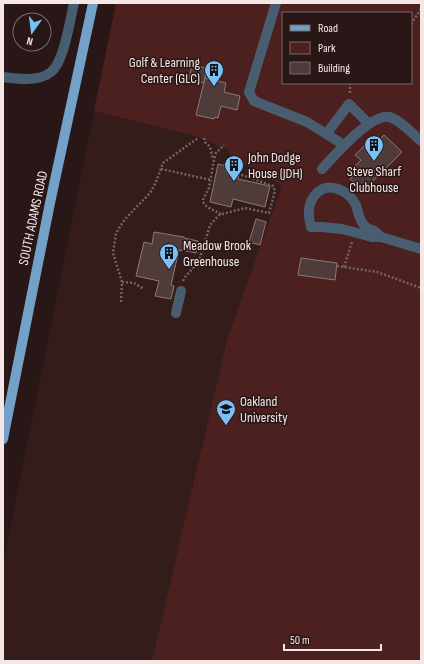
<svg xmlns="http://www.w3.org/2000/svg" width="424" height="664" viewBox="0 0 424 664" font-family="'Sofia Sans Condensed',sans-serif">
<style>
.built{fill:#341c1b;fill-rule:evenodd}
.green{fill:#4b201f;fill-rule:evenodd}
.building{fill:#4f3b3a;stroke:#8e7876}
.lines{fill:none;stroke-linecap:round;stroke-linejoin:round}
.path{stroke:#736463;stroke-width:2.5;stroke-dasharray:2 2;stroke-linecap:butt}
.minor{stroke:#485e70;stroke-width:10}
.major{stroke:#73a1c7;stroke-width:10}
.labels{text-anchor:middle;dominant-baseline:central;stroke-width:3;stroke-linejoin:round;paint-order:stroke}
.poi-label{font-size:14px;fill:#f4e7e6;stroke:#281716;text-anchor:start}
.street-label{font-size:14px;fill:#f4e7e6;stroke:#281716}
</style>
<rect width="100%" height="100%" fill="#281716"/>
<path class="built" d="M116 3H421V661H3V564ZM283 13H411V83H283Z"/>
<path class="green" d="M116 3H421V661H152L227 340 282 186 231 156 227 149 192 135 94 111ZM283 13H411V83H283Z"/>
<g class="building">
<polygon points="192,65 207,68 204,83 189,79"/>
<polygon points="205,78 226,83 224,92 240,96 237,110 221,106 218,118 215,117 214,119 196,115"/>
<polygon points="384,135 402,152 368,186 365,183 361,188 350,179 355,174 351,170 361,160 355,155 370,140 375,144"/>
<polygon points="218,164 240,169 238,179 270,186 265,207 233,199 231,207 210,202"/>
<polygon points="256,219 266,222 260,245 249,242"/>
<polygon points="154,232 184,237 184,238 198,241 196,253 181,250 181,251 179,250 171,285 174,286 171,299 155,296 159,281 136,276 144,242 152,244"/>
<polygon points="301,258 337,263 335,280 298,275"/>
</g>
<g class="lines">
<g class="path">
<polyline points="411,24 421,9"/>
<polyline points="350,93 350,83"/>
<polyline points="204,138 205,142 210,147 213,159"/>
<polyline points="161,169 211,180"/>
<polyline points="221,214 207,207 203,202 203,200 209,188 214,160 216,153 224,145"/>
<polyline points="337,266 377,272 421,288"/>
<polyline points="344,267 352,242"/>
<polyline points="183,281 185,277 199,261 210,225 219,215 245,208 269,213 275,191 273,186 239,174"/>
<polyline points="122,282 134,283 144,289"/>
<polyline points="121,302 122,282 113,253 116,233 125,219 150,193 156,182 163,163 198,138"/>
</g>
<g class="minor">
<polyline points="276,3 249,92 254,101 307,122 344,145"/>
<path d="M3 77C17 79 39 82 51 72 64 62 70 20 74 3"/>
<polyline points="327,133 349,104 369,124"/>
<path d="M322 169C333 157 371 113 389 117 399 119 413 134 421 141"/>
<path d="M381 237C379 235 377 233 374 231 371 229 366 229 364 225 359 220 358 211 356 205 348 190 328 180 315 195 307 205 308 215 311 227H322L342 229 372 237H381L421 249"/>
<polyline points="176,313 181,291"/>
</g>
<polyline class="major" points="3,439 50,203 93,3"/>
</g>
<defs>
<g id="building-pin" transform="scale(1)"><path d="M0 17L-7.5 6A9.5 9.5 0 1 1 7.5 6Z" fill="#79bff8" stroke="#281716"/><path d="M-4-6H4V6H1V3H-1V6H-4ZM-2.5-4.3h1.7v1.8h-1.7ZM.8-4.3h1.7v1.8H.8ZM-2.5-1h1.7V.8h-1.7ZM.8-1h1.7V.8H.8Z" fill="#111"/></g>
<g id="university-pin" transform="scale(1)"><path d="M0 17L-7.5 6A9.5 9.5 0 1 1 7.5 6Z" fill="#79bff8" stroke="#281716"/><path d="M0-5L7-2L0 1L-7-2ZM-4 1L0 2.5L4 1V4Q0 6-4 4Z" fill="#111"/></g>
</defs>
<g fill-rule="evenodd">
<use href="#building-pin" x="214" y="70"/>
<use href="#building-pin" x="374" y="145"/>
<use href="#building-pin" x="234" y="165"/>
<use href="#building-pin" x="169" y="253"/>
<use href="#university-pin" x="226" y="409"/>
</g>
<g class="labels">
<g class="poi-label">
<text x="200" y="62" text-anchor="end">Golf &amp; Learning<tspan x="200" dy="16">Center (GLC)</tspan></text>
<text x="248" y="157">John Dodge<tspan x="248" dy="16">House (JDH)</tspan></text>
<text x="374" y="171" text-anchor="middle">Steve Sharf<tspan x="374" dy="16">Clubhouse</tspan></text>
<text x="183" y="245">Meadow Brook<tspan x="183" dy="16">Greenhouse</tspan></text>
<text x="240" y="401">Oakland<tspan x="240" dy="16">University</tspan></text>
</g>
<g class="street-label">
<text transform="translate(33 218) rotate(-78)">SOUTH ADAMS ROAD</text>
</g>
</g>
<rect width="424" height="664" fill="none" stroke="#f4e7e6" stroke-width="8"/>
<rect x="282" y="12" width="130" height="72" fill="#281716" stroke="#7a6a69"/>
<rect x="290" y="25" width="20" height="6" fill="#73a1c7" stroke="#7a6a69"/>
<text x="318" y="32" font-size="12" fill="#f4e7e6">Road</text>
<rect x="290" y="42" width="20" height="12" fill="#4b201f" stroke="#7a6a69"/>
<text x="318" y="52" font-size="12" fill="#f4e7e6">Park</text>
<rect x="290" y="62" width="20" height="12" fill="#4f3b3a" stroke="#7a6a69"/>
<text x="318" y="72" font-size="12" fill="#f4e7e6">Building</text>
<g transform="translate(32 32) rotate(194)"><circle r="19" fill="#281716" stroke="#7a6a69"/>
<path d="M0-3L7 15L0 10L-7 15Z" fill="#79bff8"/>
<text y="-6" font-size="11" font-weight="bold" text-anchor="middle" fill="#f4e7e6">N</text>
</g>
<path d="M284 644v6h97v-6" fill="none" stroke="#f4e7e6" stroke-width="2"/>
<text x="290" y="644" font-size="12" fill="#f4e7e6" stroke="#281716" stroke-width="3" paint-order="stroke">50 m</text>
</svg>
